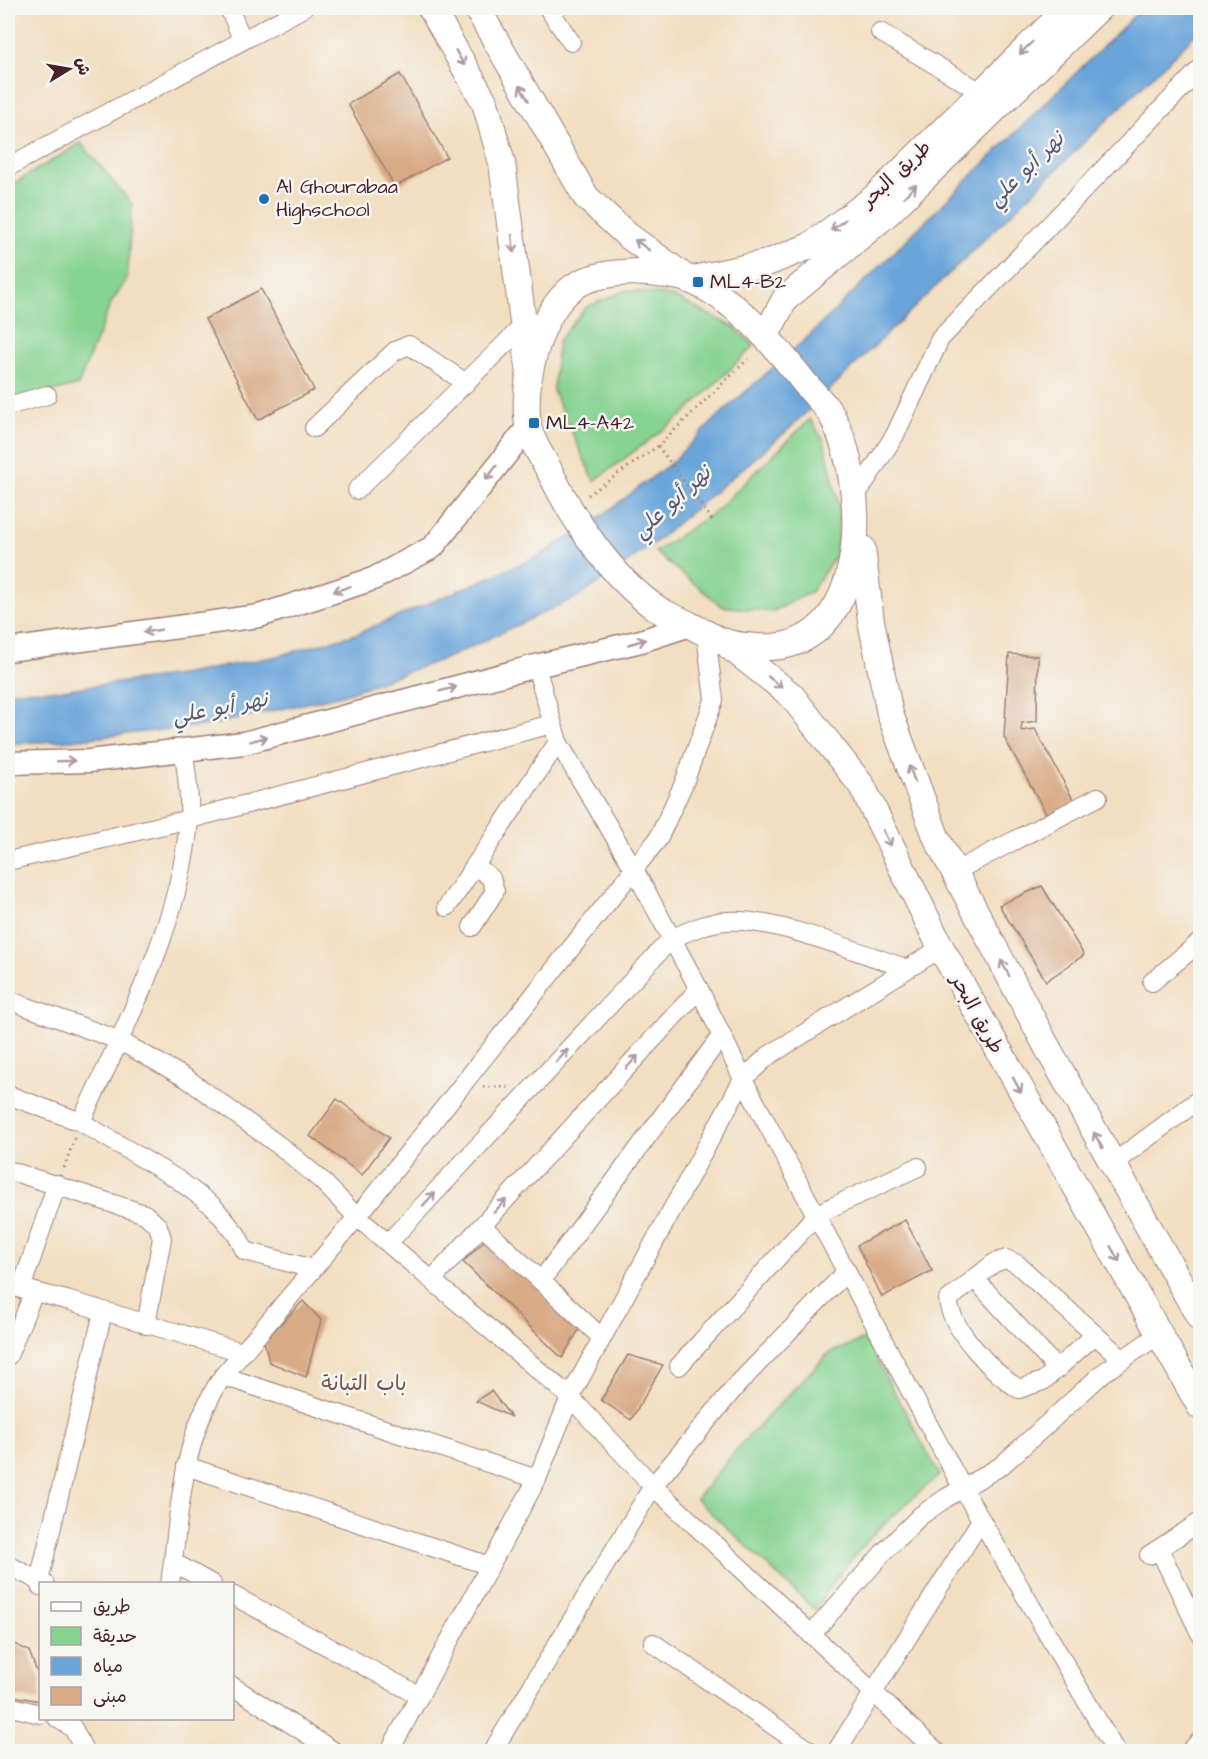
<svg xmlns="http://www.w3.org/2000/svg" width="1208" height="1759" viewBox="0 0 1208 1759" font-family="'Architects Daughter','Playpen Sans Arabic',sans-serif">
<style>
.green{fill:#86d391;stroke:#68795e;stroke-width:1.5}
.water{fill:#6aa5da;stroke:#5a6282;stroke-width:1.5}
.building{fill:#d8aa85}
.lines{fill:none;stroke-linecap:round;stroke-linejoin:round}
.minor-casing{stroke:#9e7e76;stroke-width:20}
.major-casing{stroke:#9e7e76;stroke-width:25}
.highway-casing{stroke:#9e7e76;stroke-width:28}
.path{stroke:#9e7e76;stroke-width:3;stroke-dasharray:1.5 4.5;stroke-linecap:butt}
.minor{stroke:#fff;stroke-width:18}
.major{stroke:#fff;stroke-width:22}
.highway{stroke:#fff;stroke-width:26}
.oneway{stroke:#ae9aa0}
.poi-dot{fill:#1f6fb2;stroke:#f6f6f2;stroke-width:2}
.labels{text-anchor:middle;dominant-baseline:central;stroke-width:5;stroke-linejoin:round;paint-order:stroke}
.street-label{font-size:20px;fill:#4a1f2b;stroke:#f6f6f2}
.poi-label{font-size:20px;fill:#4a1f2b;stroke:#f6f6f2;text-anchor:start}
.water-label{font-size:21px;font-style:italic;fill:#575571;stroke:#f6f6f2}
.neighbourhood-label{font-size:21px;fill:#7c504a;stroke:#f6f6f2}
</style>
<rect width="100%" height="100%" fill="#f6f6f2"/>
<filter id="ink" filterUnits="userSpaceOnUse"><feTurbulence type="fractalNoise" baseFrequency=".0167" numOctaves="2"/><feDisplacementMap in="SourceGraphic" scale="12" xChannelSelector="R" yChannelSelector="G"/><feConvolveMatrix kernelMatrix="1 2 1 2 8 2 1 2 1" color-interpolation-filters="sRGB"/></filter>
<filter id="wash" filterUnits="userSpaceOnUse"><feTurbulence type="fractalNoise" baseFrequency=".008" numOctaves="4" result="noise"/><feDisplacementMap in="SourceGraphic" scale="24" xChannelSelector="R" yChannelSelector="G"/><feGaussianBlur stdDeviation="1.35" result="paint"/><feColorMatrix in="noise" values="0 0 0 0 0 0 0 0 0 0 0 0 0 0 0 0 0 1.4 0 .05"/><feComposite in="paint" operator="in"/></filter>
<g filter="url(#wash)">
<rect width="100%" height="100%" fill="#f2dec0"/>
<g class="green">
<polygon points="81,143 132,204 127,279 111,303 78,385 8,404 8,187"/>
<polygon points="627,290 672,296 736,328 754,346 683,415 594,481 553,391 558,341 586,307"/>
<polygon points="810,419 824,441 840,510 836,555 811,592 772,612 722,606 655,552 717,510"/>
<path d="M865 1339 940 1475C891 1515 848 1555 815 1610L696 1499 741 1444 829 1353Z"/>
</g>
<polygon class="water" points="1142,8 1200,8 1200,30 788,430 653,544 583,594 452,656 342,695 211,725 70,740 8,744 8,691 60,690 180,675 278,656 356,634 537,557 591,524 672,462 726,409 808,337"/>
<g id="blocks">
<g class="building">
<polygon points="400,74 447,157 395,187 348,104"/>
<polygon points="261,289 314,390 258,420 205,319"/>
<polygon points="1009,654 1038,656 1037,721 1022,723 1021,731 1035,729 1076,805 1049,819 1004,737"/>
<polygon points="1042,886 1084,955 1046,981 999,905"/>
<polygon points="337,1099 389,1138 362,1175 310,1136"/>
<polygon points="905,1220 932,1271 882,1297 857,1245"/>
<polygon points="487,1238 580,1328 562,1358 463,1262"/>
<polygon points="303,1301 321,1320 306,1377 269,1362 264,1341"/>
<polygon points="628,1355 663,1365 631,1420 601,1400"/>
<polygon points="491,1391 511,1417 476,1401"/>
<polygon points="8,1641 29,1651 40,1680 40,1701 8,1695"/>
</g>
</g>
</g>
<g filter="url(#ink)">
<use href="#blocks" fill-opacity="0" stroke="#9e7e76" stroke-width="1.5"/>
<g class="lines">
<g class="minor-casing">
<g id="minor">
<polyline points="229,8 242,39"/>
<polyline points="548,8 571,42"/>
<polyline points="880,32 981,92"/>
<polyline points="8,167 303,8"/>
<polyline points="8,406 47,395"/>
<polyline points="314,428 395,351 409,345 466,383"/>
<polyline points="357,490 523,326"/>
<polyline points="855,497 895,435 940,339 1200,69"/>
<polyline points="536,666 558,742 635,871 699,989 743,1079 963,1489 1116,1752"/>
<polyline points="8,861 190,819 552,724"/>
<polyline points="954,872 1098,797"/>
<polyline points="447,907 558,742"/>
<polyline points="472,927 495,891 491,878 475,865"/>
<polyline points="1152,982 1200,942"/>
<polyline points="8,1000 118,1040 186,1078 284,1149 321,1180 357,1217 570,1397 653,1486 937,1752"/>
<polyline points="8,1095 81,1122 177,1179 213,1206 237,1235 245,1251 313,1269"/>
<path d="M81 1122C125 1026 180 926 189 820 191 798 186 773 184 752"/>
<polyline points="1112,1164 1200,1099"/>
<polyline points="8,1170 145,1214 158,1226 162,1238 146,1325"/>
<polyline points="482,1226 602,1338"/>
<path d="M389 1242 671 939C689 931 707 922 727 921 773 917 860 953 905 968"/>
<polyline points="974,1278 1057,1369"/>
<polyline points="432,1280 699,989"/>
<polyline points="541,1281 722,1035"/>
<polyline points="8,1285 70,1301 242,1352"/>
<polyline points="21,1289 57,1184"/>
<path d="M1095 1335 1043 1381 1019 1389C994 1374 951 1329 948 1300L994 1263 1006 1259 1017 1264 1122 1359"/>
<polyline points="8,1356 34,1292"/>
<polyline points="679,1366 817,1214 918,1167"/>
<polyline points="223,1376 537,1479"/>
<polyline points="186,1466 490,1566"/>
<polyline points="1159,1549 1200,1633"/>
<polyline points="1149,1555 1200,1522"/>
<polyline points="173,1562 212,1584"/>
<polyline points="8,1565 45,1584"/>
<path d="M170 1584C180 1512 181 1437 223 1376L357 1217 658 839 684 783 714 700 706 634"/>
<polyline points="40,1586 39,1581 103,1312"/>
<polyline points="232,1595 420,1696"/>
<polyline points="811,1635 883,1553 920,1516 946,1498 1001,1466 1103,1373 1161,1333"/>
<polyline points="653,1643 812,1752"/>
<polyline points="232,1686 335,1752"/>
<polyline points="8,1706 40,1714"/>
<polyline points="57,1718 73,1728 85,1752"/>
<polyline points="389,1752 537,1479 570,1397 743,1079 768,1056 941,948"/>
<polyline points="492,1752 653,1486 737,1385 847,1271"/>
<polyline points="836,1752 981,1520"/>
<polyline points="1189,1752 1200,1741"/>
</g>
</g>
<g class="major-casing">
<g id="major">
<polyline points="8,650 259,616 373,579 433,547 528,427"/>
<polyline points="8,763 89,761 244,743 536,666 641,641 690,625"/>
</g>
</g>
<g class="highway-casing">
<g id="highway">
<polyline points="431,8 485,103 502,163 529,367"/>
<polyline points="477,8 586,197 627,235 689,280 767,263 810,246 874,198 1068,8"/>
<path d="M635 272C652 274 674 274 690 280 737 300 773 343 804 382 813 393 825 404 832 416 870 488 872 655 757 647 724 645 719 640 690 625 679 619 666 615 656 608 611 577 572 518 549 470 542 457 530 439 528 425 522 383 538 315 572 288 589 275 615 273 635 272Z"/>
<polyline points="766,335 785,299 887,214 1099,8"/>
<polyline points="862,548 871,621 890,714 937,839 1047,1047 1200,1318"/>
<polyline points="729,646 791,695 862,786 941,948 1200,1406"/>
</g>
</g>
<g class="path">
<polyline points="658,446 713,521"/>
<polyline points="588,495 658,446 748,359"/>
<polyline points="483,1087 509,1087"/>
<polyline points="64,1168 75,1137"/>
</g>
<use href="#minor" class="minor"/>
<use href="#major" class="major"/>
<use href="#highway" class="highway"/>
</g>
<defs><path id="oneway-shaft" d="M-6 0H5M1.5-3L5.5 0L1.5 3" fill="none" stroke-width="1.6" stroke-linecap="round" stroke-linejoin="round" transform="scale(1.5)"/></defs>
<g class="oneway">
<use href="#oneway-shaft" transform="translate(1026 48) rotate(136)"/>
<use href="#oneway-shaft" transform="translate(460 58) rotate(60)"/>
<use href="#oneway-shaft" transform="translate(524 93) rotate(-121)"/>
<use href="#oneway-shaft" transform="translate(910 191) rotate(-44)"/>
<use href="#oneway-shaft" transform="translate(838 225) rotate(143)"/>
<use href="#oneway-shaft" transform="translate(513 244) rotate(84)"/>
<use href="#oneway-shaft" transform="translate(642 245) rotate(-144)"/>
<use href="#oneway-shaft" transform="translate(491 473) rotate(127)"/>
<use href="#oneway-shaft" transform="translate(342 589) rotate(162)"/>
<use href="#oneway-shaft" transform="translate(152 631) rotate(172)"/>
<use href="#oneway-shaft" transform="translate(637 642) rotate(-16)"/>
<use href="#oneway-shaft" transform="translate(775 682) rotate(38)"/>
<use href="#oneway-shaft" transform="translate(448 689) rotate(-15)"/>
<use href="#oneway-shaft" transform="translate(259 739) rotate(-15)"/>
<use href="#oneway-shaft" transform="translate(66 761) rotate(-2)"/>
<use href="#oneway-shaft" transform="translate(912 774) rotate(-111)"/>
<use href="#oneway-shaft" transform="translate(887 838) rotate(64)"/>
<use href="#oneway-shaft" transform="translate(1005 968) rotate(-118)"/>
<use href="#oneway-shaft" transform="translate(562 1056) rotate(-47)"/>
<use href="#oneway-shaft" transform="translate(632 1062) rotate(-47)"/>
<use href="#oneway-shaft" transform="translate(1017 1085) rotate(61)"/>
<use href="#oneway-shaft" transform="translate(1098 1140) rotate(-119)"/>
<use href="#oneway-shaft" transform="translate(429 1199) rotate(-47)"/>
<use href="#oneway-shaft" transform="translate(500 1206) rotate(-47)"/>
<use href="#oneway-shaft" transform="translate(1115 1254) rotate(60)"/>
</g>
</g>
<g class="poi-dot">
<circle cx="264" cy="199" r="6"/>
<rect x="692" y="276" width="12" height="12" rx="3"/>
<rect x="528" y="417" width="12" height="12" rx="3"/>
</g>
<g class="labels">
<g class="street-label">
<text transform="translate(896 174) rotate(-43)">طريق البحر</text>
<text transform="translate(977 1014) rotate(61)">طريق البحر</text>
</g>
<g class="poi-label">
<text x="276" y="187">Al Ghourabaa<tspan x="276" dy="23">Highschool</tspan></text>
<text x="710" y="282">ML4-B2</text>
<text x="546" y="423">ML4-A42</text>
</g>
<g class="water-label">
<text transform="translate(1026 169) rotate(-44)">نهر أبو علي</text>
<text transform="translate(672 502) rotate(-42)">نهر أبو علي</text>
<text transform="translate(220 708) rotate(-11)">نهر أبو علي</text>
</g>
<g class="neighbourhood-label">
<text x="364" y="1383">باب التبانة</text>
</g>
</g>
<rect width="1208" height="1759" fill="none" stroke="#f6f6f2" stroke-width="30"/>
<rect x="39" y="1582" width="195" height="138" fill="#f6f6f2" stroke="#b1a0a2" stroke-width="1.5"/>
<rect x="51" y="1602" width="30" height="9" fill="#ffffff" stroke="#b1a0a2" stroke-width="1.5"/>
<text x="93" y="1612" font-size="18" fill="#4a1f2b">طريق</text>
<rect x="51" y="1627" width="30" height="18" fill="#86d391" stroke="#b1a0a2" stroke-width="1.5"/>
<text x="93" y="1642" font-size="18" fill="#4a1f2b">حديقة</text>
<rect x="51" y="1657" width="30" height="18" fill="#6aa5da" stroke="#b1a0a2" stroke-width="1.5"/>
<text x="93" y="1672" font-size="18" fill="#4a1f2b">مياه</text>
<rect x="51" y="1687" width="30" height="18" fill="#d8aa85" stroke="#b1a0a2" stroke-width="1.5"/>
<text x="93" y="1702" font-size="18" fill="#4a1f2b">مبنى</text>
<g transform="translate(69 69) rotate(79)" stroke="#f6f6f2" stroke-width="4.5" paint-order="stroke">
<path d="M0-4.5L10 22L0 15L-10 22Z" fill="#4a1f2b"/>
<text y="-9" font-size="16" font-weight="bold" text-anchor="middle" fill="#4a1f2b">ش</text>
</g>
</svg>
